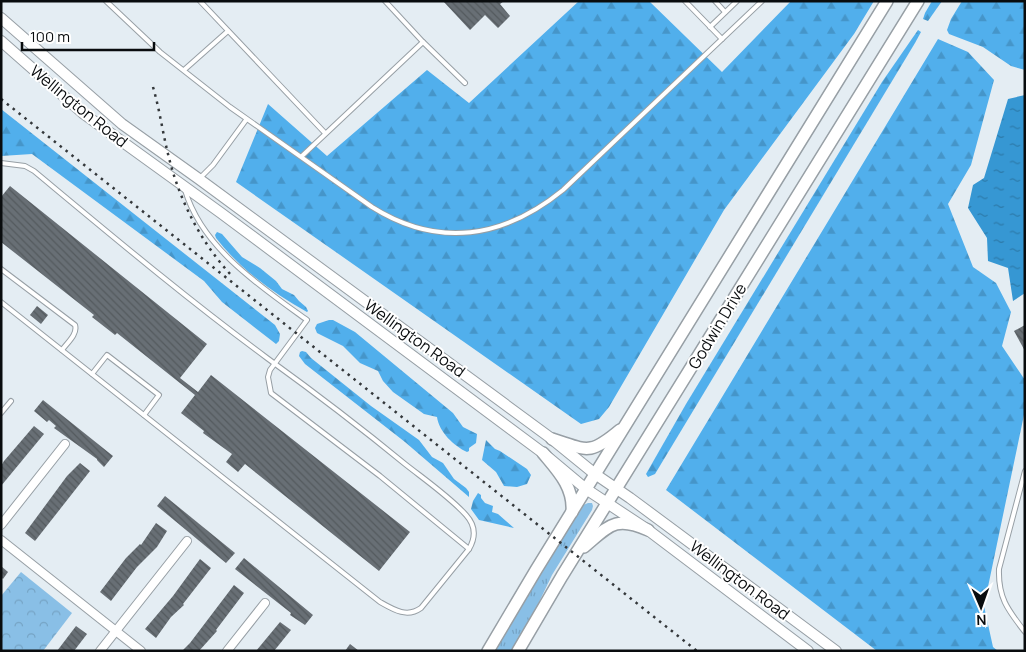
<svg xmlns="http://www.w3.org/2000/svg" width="1026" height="652" viewBox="0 0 1026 652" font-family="Manrope,sans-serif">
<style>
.grass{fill:url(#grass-tufts)}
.forest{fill:url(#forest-firs)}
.park{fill:url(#park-crowns)}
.water{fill:url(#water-ripples)}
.building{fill:url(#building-back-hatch)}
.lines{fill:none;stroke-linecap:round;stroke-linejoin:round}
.service-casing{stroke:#979fa5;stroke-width:6}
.minor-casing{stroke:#979fa5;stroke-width:10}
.secondary-casing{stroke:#979fa5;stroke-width:12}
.primary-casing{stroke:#979fa5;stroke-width:14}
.service{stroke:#fff;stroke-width:4}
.minor{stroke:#fff;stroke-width:8}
.secondary{stroke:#fff;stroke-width:10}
.primary{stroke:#fff;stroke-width:11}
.rail{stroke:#33373a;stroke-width:2.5;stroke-dasharray:2.5 5;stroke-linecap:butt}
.labels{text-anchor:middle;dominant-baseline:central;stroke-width:4;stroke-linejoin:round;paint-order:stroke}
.street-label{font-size:16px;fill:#090c0e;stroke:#fff}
</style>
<defs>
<pattern id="grass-tufts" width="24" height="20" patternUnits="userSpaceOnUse" patternTransform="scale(1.25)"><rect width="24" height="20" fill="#89bfe6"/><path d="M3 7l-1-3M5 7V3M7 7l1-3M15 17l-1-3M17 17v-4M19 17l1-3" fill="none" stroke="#75a3c4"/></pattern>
<pattern id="forest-firs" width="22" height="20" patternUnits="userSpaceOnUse" patternTransform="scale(1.25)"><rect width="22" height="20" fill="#51afec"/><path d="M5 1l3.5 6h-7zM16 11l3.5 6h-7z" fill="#4595c9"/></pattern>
<pattern id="park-crowns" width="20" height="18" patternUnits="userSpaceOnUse" patternTransform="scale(1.25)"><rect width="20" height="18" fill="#89bfe6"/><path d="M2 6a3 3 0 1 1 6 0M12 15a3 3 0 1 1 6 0" fill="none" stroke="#75a3c4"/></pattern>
<pattern id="water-ripples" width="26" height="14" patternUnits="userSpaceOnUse" patternTransform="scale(1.25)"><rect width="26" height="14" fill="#3697d3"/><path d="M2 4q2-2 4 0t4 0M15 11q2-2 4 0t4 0" fill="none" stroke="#2c7aaa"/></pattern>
<pattern id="building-back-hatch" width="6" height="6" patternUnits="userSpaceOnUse" patternTransform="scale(1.25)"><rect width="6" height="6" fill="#686f75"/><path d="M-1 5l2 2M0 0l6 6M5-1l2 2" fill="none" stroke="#545a5e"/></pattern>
</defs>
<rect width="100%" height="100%" fill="#e4edf3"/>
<polygon class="grass" points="588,503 592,503 593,506 592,510 552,575 531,619 512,651 494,651 581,506"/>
<g class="forest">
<polygon points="579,1 649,1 722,72 791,1 874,1 854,34 724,210 609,407 599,419 581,424 236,182 268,104 327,156 427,70 469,103"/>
<polygon points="932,1 942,1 928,21 923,19 925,13"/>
<polygon points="962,1 1025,1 1025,70 1011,66 983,47 949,34 947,30 951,19"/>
<polygon points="918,30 921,32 915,43 655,474 648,477 646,474 686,404 882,82"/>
<polygon points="938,39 968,52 994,80 971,165 948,204 973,267 996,283 1011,312 1002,346 1025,380 1025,410 984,606 993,647 998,651 877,651 666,490"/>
<polygon points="1,109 275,325 280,334 279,341 276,344 222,302 204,281 32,154 1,156"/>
<path d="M217 232 222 234 242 257 260 268 276 281 282 289 294 295 299 301 306 307 308 311 307 312C273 293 240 269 216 238L215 235Z"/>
<path d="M329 320H333L355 332 453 413 463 427 477 434 476 443 469 448V451L467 452C454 446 439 432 437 417L424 414 393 392 383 381 378 371 360 363 343 346 317 333 315 328 317 324Z"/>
<polygon points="302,351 306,352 311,358 371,406 419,440 432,457 443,463 454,479 466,488 469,492 469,497 405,442 305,364 299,356 300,352"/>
<polygon points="486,440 495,449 500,451 527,469 531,475 527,484 517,487 504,486 496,472 482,460"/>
<polygon points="478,493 481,495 481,498 485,503 493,506 492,512 498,514 514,528 479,520 471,509 473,501"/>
</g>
<polygon class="park" points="21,572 72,613 43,651 1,651 1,596"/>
<polygon class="water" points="1025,95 1025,293 1013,301 1008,268 988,261 987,238 968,208 973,185 984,178 1008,99"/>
<g class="building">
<polygon points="443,1 504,1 500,4 510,16 498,28 485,15 470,30"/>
<polygon points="10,186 207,344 180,378 198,392 211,375 410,532 379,571 245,464 238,472 226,462 232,454 203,433 204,431 181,413 195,395 117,333 115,335 92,317 94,315 1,242 1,197"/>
<polygon points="37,306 48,315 41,324 30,315"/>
<polygon points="1025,325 1025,351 1014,331"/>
<polygon points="43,400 113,456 104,467 97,460 97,459 54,428 56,426 49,420 47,422 34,411"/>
<polygon points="34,426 44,434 1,486 1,466 4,461"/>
<polygon points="80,463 90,471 35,541 25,533 67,476"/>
<polygon points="165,496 235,553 226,563 157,506"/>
<polygon points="156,523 167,531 157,547 137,567 111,601 100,592 126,558 140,544 141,545"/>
<polygon points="244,558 313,615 305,625 290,615 291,613 235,569"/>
<polygon points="200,559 211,568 183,604 184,605 171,617 156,638 145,629 173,596"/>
<polygon points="1,566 8,572 3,579 1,577"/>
<polygon points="234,585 244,593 216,630 217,631 199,651 182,651 190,643"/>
<polygon points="280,622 291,630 274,651 256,651"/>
<polygon points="76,626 87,634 74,651 57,651"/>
<polygon points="350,644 359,651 345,651"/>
</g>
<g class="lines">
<g class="service-casing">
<g id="service">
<path d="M106 1 160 52 230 107 372 207C439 249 504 238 563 190L762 1"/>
<polyline points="200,1 325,133"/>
<polyline points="385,1 423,42 465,83"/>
<polyline points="685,1 722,39"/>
<polyline points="715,1 725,12"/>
<polyline points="710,27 737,1"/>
<polyline points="184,70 228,31"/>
<polyline points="302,156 423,42"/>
<path d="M1 163 25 166 34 171C111 235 187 299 267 358 314 392 360 427 405 464 424 479 450 497 466 515 476 526 476 537 469 549L421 608C407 618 394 610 380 602L1 302"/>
<polyline points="199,179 213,165 246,120"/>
<path d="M185 190C202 248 261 287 307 320L270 370 268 377 271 393 380 476 469 549"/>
<path d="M1 269 75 325C78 334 67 343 62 350"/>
<polyline points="92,374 107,355 159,395 144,415"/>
<polyline points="1,413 11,401"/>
<path d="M1025 471 999 569C998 598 1008 610 1025 632"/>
</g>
</g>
<g class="minor-casing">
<g id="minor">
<polyline points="1,525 65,444"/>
<polyline points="1,540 141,651"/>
<polyline points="100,651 187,541"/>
<polyline points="227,651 265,603"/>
</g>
</g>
<g class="secondary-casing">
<g id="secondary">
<polyline points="1,18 122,124 199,179 552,439 595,474 630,498 836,651"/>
<polyline points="1,41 84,114 221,213 543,453 586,489 648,530 808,651"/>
</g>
</g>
<g class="primary-casing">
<g id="primary">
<path d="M552 439C587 450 589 456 620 430"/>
<path d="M543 453C558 471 574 487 572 512"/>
<path d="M584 547C609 526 615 515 648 530"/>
<polyline points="488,651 536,570 887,1"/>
<polyline points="518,651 562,576 918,1"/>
</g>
</g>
<use href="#service" class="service"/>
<use href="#minor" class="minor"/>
<use href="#secondary" class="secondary"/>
<use href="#primary" class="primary"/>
<g class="rail">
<path d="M153 87C160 111 163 135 169 158 180 202 202 244 232 276"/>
<polyline points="1,99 697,651"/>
</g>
</g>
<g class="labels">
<g class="street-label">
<text transform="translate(79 106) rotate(39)">Wellington Road</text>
<text transform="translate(717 326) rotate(-59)">Godwin Drive</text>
<text transform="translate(415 338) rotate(36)">Wellington Road</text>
<text transform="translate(740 580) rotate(37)">Wellington Road</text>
</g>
</g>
<rect width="1026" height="652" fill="none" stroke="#090c0e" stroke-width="5"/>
<g transform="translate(981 607) rotate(178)" stroke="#ffffff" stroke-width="4" paint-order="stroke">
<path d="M0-4L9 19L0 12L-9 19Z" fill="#090c0e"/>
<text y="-8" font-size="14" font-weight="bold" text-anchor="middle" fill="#090c0e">N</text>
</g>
<path d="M22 42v8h132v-8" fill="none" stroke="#090c0e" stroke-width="2.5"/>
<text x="30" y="42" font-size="15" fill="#090c0e" stroke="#ffffff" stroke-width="4" paint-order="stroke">100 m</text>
</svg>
